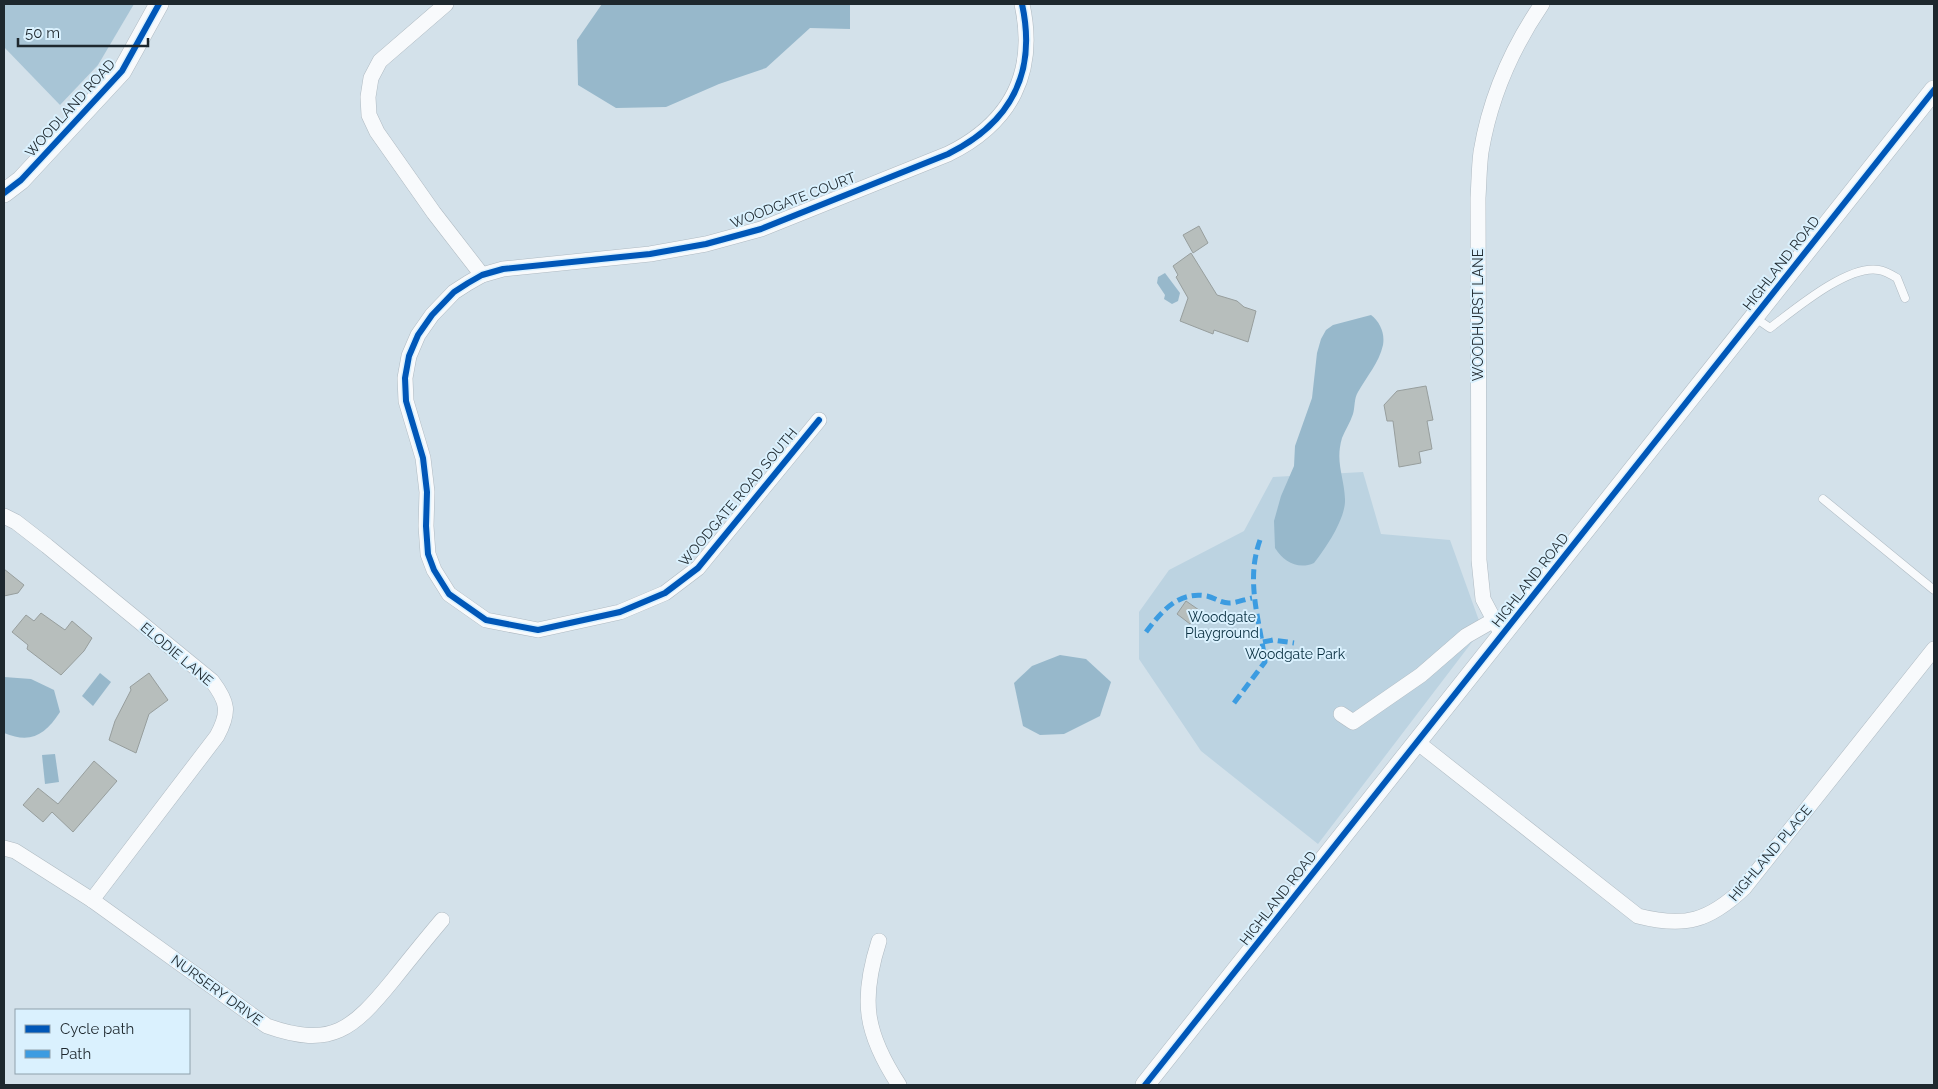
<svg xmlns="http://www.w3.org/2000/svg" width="1938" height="1089" viewBox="0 0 1938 1089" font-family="Raleway,sans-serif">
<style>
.green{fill:#bcd3e1}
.forest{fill:#a8c5d6}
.water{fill:#97b8cb}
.building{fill:#b7bebc;stroke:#979e9d}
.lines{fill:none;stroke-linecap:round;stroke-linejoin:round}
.service-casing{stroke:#afbac2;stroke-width:9}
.minor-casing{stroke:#afbac2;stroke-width:16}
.tertiary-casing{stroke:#afbac2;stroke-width:20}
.service{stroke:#f8fafc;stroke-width:8}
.minor{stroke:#f8fafc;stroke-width:15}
.tertiary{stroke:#f8fafc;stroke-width:19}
.quiet{stroke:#3c9ce1;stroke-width:5;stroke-dasharray:10 5;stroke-linecap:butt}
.cycleway-casing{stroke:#daf1fe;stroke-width:9}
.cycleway{stroke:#0057b8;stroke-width:6}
.labels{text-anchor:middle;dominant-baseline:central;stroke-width:4;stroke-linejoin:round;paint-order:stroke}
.street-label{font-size:14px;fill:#1e282e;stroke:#daf1fe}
.park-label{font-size:14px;fill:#092f40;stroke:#daf1fe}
</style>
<rect width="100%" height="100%" fill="#d3e1ea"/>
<polygon class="green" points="1363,472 1381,534 1450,540 1482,629 1318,844 1201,751 1139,659 1139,612 1169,570 1244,531 1273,477"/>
<polygon class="forest" points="4,4 134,4 98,65 60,105 4,47"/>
<g class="water">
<polygon points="602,4 850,4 850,29 810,28 766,68 719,84 666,107 616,108 578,85 577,40"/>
<polygon points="1165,273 1180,293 1178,301 1172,304 1164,299 1165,295 1157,283 1158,277"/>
<path d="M1371 315C1380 322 1385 333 1383 345 1379 363 1367 376 1358 392 1354 398 1355 407 1353 414 1350 423 1345 430 1342 438 1335 462 1344 476 1345 499 1346 518 1326 548 1314 563 1298 570 1284 562 1275 548L1274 521 1281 496 1294 466 1295 446 1312 398 1317 353 1321 339 1326 330 1333 325Z"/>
<polygon points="1060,655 1086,659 1111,682 1100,716 1064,734 1040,735 1023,726 1014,683 1032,666"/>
<polygon points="100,673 111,682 93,706 82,696"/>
<path d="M4 677 31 679 54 690 60 712C45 735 31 744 4 733Z"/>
<polygon points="55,754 59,782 45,784 42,755"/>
</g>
<g class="building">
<polygon points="1199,226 1208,243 1193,253 1183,235"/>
<polygon points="1191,253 1217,295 1237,301 1244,307 1256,311 1248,342 1214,330 1213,334 1180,321 1188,298 1176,277 1178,275 1173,266"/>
<polygon points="1426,386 1433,420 1427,421 1432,449 1419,452 1421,463 1399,467 1393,421 1387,421 1384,405 1397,391"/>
<polygon points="4,569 24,585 18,593 4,596"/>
<polygon points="1186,601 1199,610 1190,624 1177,614"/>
<polygon points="41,613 65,630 72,621 92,638 84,651 61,675 27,649 28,645 12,632 26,615 34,621"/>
<polygon points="149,673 168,700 149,714 136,753 109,740 115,721 131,690 130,687"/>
<polygon points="94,761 117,781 73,832 52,812 43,822 23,805 38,788 58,804"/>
</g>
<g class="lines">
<g class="service-casing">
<g id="service">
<path d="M1754 317 1770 328C1794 310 1848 264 1879 270 1885 271 1892 275 1897 278L1905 298"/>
<polyline points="1823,499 1934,590"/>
</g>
</g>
<g class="minor-casing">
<g id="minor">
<polyline points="446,4 380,61 371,78 368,97 369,115 377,132 434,213 482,275"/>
<path d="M819 420 698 568 665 593 620 612 538 630 486 620 449 594 434 570 428 554 426 526 427 492 423 458 406 401 405 378 409 356 418 335 432 315 454 292 468 283 482 275 503 269 650 254 706 244 761 229 948 154C1011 123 1037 73 1022 4"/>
<path d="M4 516 16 522 47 546 212 681C228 702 230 712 217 736L92 900"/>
<path d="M1502 635 1483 599 1479 560 1478 198C1479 183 1479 167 1481 152 1490 98 1512 48 1542 4"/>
<polyline points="1341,714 1353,722 1421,675 1466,636 1494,620"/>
<path d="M1417 742 1638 916C1685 928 1709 921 1744 888L1934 649"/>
<path d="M4 848 15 851 92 900 267 1026C332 1049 353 1029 393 980 409 960 425 940 442 920"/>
<path d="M879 941C860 1000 865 1033 899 1085"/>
</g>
</g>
<g class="tertiary-casing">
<g id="tertiary">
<polyline points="4,193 21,180 122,71 159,4"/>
<polyline points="1145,1085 1934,90"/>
</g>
</g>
<use href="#service" class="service"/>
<use href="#minor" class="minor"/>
<use href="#tertiary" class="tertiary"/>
<g class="quiet">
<path d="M1146 632C1162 611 1178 591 1207 596 1215 598 1221 603 1229 603 1237 603 1245 599 1252 598"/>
<polyline points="1263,642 1273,640 1294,643"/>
<path d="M1234 703 1265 662C1260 620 1245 582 1260 540"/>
</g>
<g class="cycleway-casing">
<g id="cycleway">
<polyline points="4,193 21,180 122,71 159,4"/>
<path d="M819 420 698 568 665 593 620 612 538 630 486 620 449 594 434 570 428 554 426 526 427 492 423 458 406 401 405 378 409 356 418 335 432 315 454 292 468 283 482 275 503 269 650 254 706 244 761 229 948 154C1011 123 1037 73 1022 4"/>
<polyline points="1145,1085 1934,90"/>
</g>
</g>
<use href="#cycleway" class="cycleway"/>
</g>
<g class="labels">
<g class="street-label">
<text transform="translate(70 108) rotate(-48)">WOODLAND ROAD</text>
<text transform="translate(793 200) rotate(-21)">WOODGATE COURT</text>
<text transform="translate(1781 263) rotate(-52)">HIGHLAND ROAD</text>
<text transform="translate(1478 315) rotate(-90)">WOODHURST LANE</text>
<text transform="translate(738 497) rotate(-50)">WOODGATE ROAD SOUTH</text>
<text transform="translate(1530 580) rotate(-52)">HIGHLAND ROAD</text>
<text transform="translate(177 654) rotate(40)">ELODIE LANE</text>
<text transform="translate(1770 853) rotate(-50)">HIGHLAND PLACE</text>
<text transform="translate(1278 898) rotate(-52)">HIGHLAND ROAD</text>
<text transform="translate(217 990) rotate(36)">NURSERY DRIVE</text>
</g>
<g class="park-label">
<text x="1222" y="617">Woodgate<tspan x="1222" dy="16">Playground</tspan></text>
<text x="1295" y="654">Woodgate Park</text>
</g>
</g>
<rect width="1938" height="1089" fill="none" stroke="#1e282e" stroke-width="10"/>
<rect x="15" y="1009" width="175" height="65" fill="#daf1fe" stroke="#8fa1ab"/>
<rect x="25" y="1025" width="25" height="8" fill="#0057b8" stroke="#8fa1ab"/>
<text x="60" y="1034" font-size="15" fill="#1e282e">Cycle path</text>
<rect x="25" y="1050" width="25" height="8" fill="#3c9ce1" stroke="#8fa1ab"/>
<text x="60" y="1059" font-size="15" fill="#1e282e">Path</text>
<path d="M18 38v8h130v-8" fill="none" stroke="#1e282e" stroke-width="2.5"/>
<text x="25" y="38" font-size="15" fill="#1e282e" stroke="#daf1fe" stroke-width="4" paint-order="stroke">50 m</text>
</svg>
